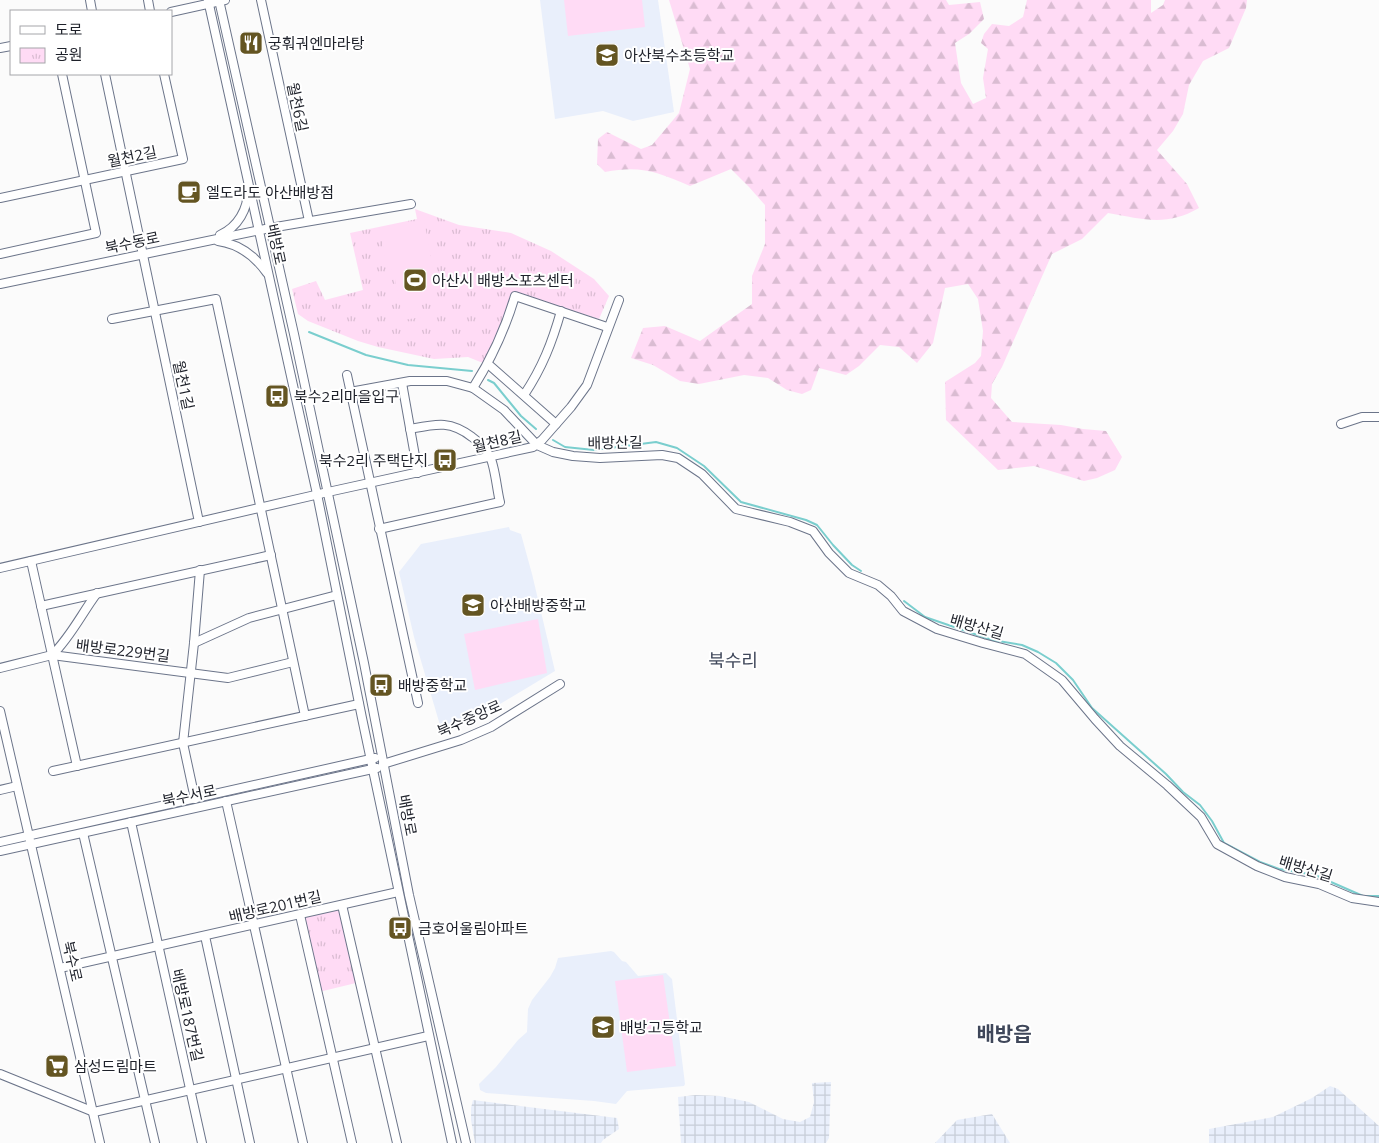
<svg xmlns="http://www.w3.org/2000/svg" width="1379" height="1143" viewBox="0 0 1379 1143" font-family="'Open Sans','Noto Sans KR',sans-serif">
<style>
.built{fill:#e9effb}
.industrial{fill:url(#industrial-grid)}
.forest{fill:url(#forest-firs)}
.park{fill:url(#park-tufts)}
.pitch{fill:#ffdbf5}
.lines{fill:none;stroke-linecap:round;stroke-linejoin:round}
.stream{stroke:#7acece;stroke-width:2}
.minor-casing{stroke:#6c758a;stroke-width:10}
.minor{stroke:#fff;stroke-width:8}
.labels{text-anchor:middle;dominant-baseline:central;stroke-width:4;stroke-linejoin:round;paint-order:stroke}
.poi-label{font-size:15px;fill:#1e212a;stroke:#fff;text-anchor:start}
.street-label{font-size:15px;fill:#1e212a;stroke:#fff}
.quarter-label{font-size:18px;fill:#3f475a;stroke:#fff}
.district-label{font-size:20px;font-weight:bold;fill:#3f475a;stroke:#fff}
</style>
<defs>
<pattern id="industrial-grid" width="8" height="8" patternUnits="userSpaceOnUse" patternTransform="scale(1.25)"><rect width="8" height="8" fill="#e9effb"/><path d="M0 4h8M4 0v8" fill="none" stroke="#c7cdd7"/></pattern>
<pattern id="forest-firs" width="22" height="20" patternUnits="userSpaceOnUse" patternTransform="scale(1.25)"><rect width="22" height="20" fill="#ffdbf5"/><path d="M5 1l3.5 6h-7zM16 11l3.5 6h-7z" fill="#dabcd2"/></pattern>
<pattern id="park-tufts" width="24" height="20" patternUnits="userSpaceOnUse" patternTransform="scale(1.25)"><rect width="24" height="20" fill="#ffdbf5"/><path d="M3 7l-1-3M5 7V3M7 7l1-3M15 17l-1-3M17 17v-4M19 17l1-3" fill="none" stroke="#dabcd2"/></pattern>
</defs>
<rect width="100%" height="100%" fill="#fbfbfb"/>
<g class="built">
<polygon points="540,0 658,0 674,112 633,121 603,111 555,119"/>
<polygon points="509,527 510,530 521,534 532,574 555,671 480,716 462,725 442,732 414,637 399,572 421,544"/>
<polygon points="611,951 614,952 622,961 626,962 638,976 666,973 672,979 685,1084 684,1086 627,1091 616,1104 594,1101 486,1093 480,1090 479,1084 496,1067 518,1040 527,1032 528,1009 532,1000 550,977 555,968 558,958"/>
</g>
<g class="industrial">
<polygon points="831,1082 829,1138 826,1143 681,1143 678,1097 696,1095 720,1096 749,1102 783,1119 800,1122 810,1117 814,1102 812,1083"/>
<polygon points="1330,1086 1338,1089 1379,1126 1379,1143 1209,1143 1209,1129 1273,1117 1312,1098"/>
<polygon points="473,1100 617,1118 619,1129 603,1140 601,1143 475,1143 471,1120 471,1108"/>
<polygon points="992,1114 1010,1143 935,1143 957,1120"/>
</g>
<path class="forest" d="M669 0H946L949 5 980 2 984 19 969 34 955 43 961 83 973 104 986 98 983 78 988 49 981 43 984 34 992 24 1009 26 1023 17 1027 0H1151V13L1163 5 1165 0H1247L1246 8 1229 48 1203 61 1189 85 1183 114 1173 131 1157 150 1187 184 1199 208C1166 227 1143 219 1108 213L1082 239 1052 254 1002 367 992 384 991 398 1012 422 1061 425 1083 429 1106 431 1122 457 1115 470 1097 478 1084 481 1034 466 998 470 946 420 945 382 975 363 981 356 983 331 978 299 968 284 945 288 933 343 917 363 899 347 880 345 859 366 846 375 819 368 811 390 802 394 787 390 768 378 744 375 699 384 680 381 653 365 631 358 643 328 665 326 700 341 752 304V276L765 244V205L749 187 731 169 690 186C657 172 641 165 605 172L597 164 598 139 607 132 641 149 652 145 679 113 690 69Z"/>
<g class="park">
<polygon points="415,209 459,225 511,233 551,251 594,279 609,296 599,319 513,292 501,327 483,363 468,357 434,359 378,347 358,341 308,321 298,314 292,289 316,281 325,300 363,290 350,233 417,219"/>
<polygon points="342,903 360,982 319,992 301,912"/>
</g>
<g class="pitch">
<polygon points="564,0 642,0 645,27 568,36"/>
<polygon points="424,220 437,290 419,293 423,317 403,320 393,269 388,270 379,228"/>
<polygon points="538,619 547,673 475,690 464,634"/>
<polygon points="663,975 676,1066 627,1072 615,981"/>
</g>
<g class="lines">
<g class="stream">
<polyline points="309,332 366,355 408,365 472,371"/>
<polyline points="488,380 494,383 521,416 536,429"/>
<polyline points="553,440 565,447 594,450 656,442 677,448 704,466 741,502 806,520 817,525 833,545 852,565 861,571"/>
<polyline points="904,601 925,617 992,640 1022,645 1038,652 1056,663 1073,680 1092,708 1166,774 1183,792 1200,805 1212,821 1224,843 1260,862 1279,869 1315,875 1363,896 1379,896"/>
</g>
<g class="minor-casing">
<g id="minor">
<polyline points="90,0 92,11"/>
<polyline points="148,0 150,11"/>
<polyline points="208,0 317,494 362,718 452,1143"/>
<polyline points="219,0 294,334 364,663 409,895 466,1143"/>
<polyline points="261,0 309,221"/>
<polyline points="171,12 225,0"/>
<polyline points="0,48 11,46"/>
<polyline points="105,74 199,522"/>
<polyline points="0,198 183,159 164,74"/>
<path d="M220 235C238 227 248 209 248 190"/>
<path d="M218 241C239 244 255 256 267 273"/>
<polyline points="0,254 96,233 62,74"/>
<polyline points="0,284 270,228 411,204"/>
<polyline points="112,319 216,299 305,716"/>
<polyline points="488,364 556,424"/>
<polyline points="347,375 418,703"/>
<polyline points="402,383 418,473"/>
<path d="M473 388C492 358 505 330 515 296L607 327"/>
<polyline points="350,392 410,381 447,381 473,388 504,410 537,445 553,452 573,456 600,458 662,455 678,458 702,474 736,509 790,522 813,531 829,553 849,573 878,585 891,596 903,611 937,629 983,643 1025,654 1062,680 1095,719 1120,746 1167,785 1201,817 1217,844 1257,866 1285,877 1319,884 1352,898 1379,902"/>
<path d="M524 395C542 368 552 343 561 311"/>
<polyline points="1341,424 1362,417 1379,417"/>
<path d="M379 529 500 502C497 491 495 466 490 457 486 449 479 442 472 437 450 420 436 424 410 429"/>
<polyline points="31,561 77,766"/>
<polyline points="0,568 328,492 533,447 542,440 571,407 587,385 619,300"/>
<polyline points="41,606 271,555"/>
<polyline points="194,643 249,618 337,595"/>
<path d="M52 655C70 638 82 613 97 593"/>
<polyline points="0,668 52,655 228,678 293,662"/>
<polyline points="0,711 100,1143"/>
<polyline points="383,764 461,740 491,727 560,684"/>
<polyline points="53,771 359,704"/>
<polyline points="0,790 17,786"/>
<polyline points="195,799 183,743 194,643 200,570"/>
<polyline points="226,801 303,1143"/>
<polyline points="131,822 202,1143"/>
<polyline points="83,833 155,1143"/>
<polyline points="0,842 375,758"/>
<polyline points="0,851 377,768"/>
<polyline points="342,905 397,1143"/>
<polyline points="300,915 352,1143"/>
<polyline points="205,936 250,1143"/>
<polyline points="60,968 398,892"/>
<polyline points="0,1074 94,1112 428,1036"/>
</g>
</g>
<use href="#minor" class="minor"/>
</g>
<defs>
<g id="restaurant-square" transform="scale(1.25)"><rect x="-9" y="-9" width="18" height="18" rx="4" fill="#645522" stroke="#fff"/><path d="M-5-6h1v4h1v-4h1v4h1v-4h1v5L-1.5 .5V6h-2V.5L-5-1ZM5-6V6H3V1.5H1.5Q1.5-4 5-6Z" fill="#fff"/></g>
<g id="school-square" transform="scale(1.25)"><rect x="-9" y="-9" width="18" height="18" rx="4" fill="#645522" stroke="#fff"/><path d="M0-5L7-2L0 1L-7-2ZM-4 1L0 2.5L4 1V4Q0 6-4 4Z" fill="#fff"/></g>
<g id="cafe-square" transform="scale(1.25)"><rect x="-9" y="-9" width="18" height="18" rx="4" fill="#645522" stroke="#fff"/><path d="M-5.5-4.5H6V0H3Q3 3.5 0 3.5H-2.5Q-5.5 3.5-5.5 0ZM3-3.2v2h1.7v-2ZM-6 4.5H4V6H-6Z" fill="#fff"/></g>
<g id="stadium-square" transform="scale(1.25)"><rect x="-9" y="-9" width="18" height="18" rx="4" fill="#645522" stroke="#fff"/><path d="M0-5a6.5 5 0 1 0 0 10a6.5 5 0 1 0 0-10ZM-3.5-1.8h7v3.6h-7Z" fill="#fff"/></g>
<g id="bus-square" transform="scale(1.25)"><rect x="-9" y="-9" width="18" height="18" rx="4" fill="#645522" stroke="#fff"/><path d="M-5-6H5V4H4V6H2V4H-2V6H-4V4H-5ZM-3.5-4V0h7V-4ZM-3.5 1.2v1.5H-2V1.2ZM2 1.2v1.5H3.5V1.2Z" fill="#fff"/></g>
<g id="supermarket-square" transform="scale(1.25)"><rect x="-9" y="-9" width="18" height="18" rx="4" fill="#645522" stroke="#fff"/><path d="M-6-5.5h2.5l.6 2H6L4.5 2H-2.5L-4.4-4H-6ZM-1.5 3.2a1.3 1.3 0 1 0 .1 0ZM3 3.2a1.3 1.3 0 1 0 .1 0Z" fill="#fff"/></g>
</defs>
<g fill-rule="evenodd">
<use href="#restaurant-square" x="251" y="43"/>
<use href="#school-square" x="607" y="55"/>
<use href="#cafe-square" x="189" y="192"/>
<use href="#stadium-square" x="415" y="280"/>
<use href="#bus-square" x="277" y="396"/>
<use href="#bus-square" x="445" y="460"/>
<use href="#school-square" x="473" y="605"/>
<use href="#bus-square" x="381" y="685"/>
<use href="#bus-square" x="400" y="928"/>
<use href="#school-square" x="603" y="1027"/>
<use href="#supermarket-square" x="57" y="1066"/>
</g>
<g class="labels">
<g class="poi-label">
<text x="268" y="43">궁훠궈엔마라탕</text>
<text x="624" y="55">아산북수초등학교</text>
<text x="206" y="192">엘도라도 아산배방점</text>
<text x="432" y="280">아산시 배방스포츠센터</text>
<text x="294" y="396">북수2리마을입구</text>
<text x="428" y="460" text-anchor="end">북수2리 주택단지</text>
<text x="490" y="605">아산배방중학교</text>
<text x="398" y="685">배방중학교</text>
<text x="418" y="928">금호어울림아파트</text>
<text x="620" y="1027">배방고등학교</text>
<text x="74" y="1066">삼성드림마트</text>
</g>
<g class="street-label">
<text transform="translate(298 107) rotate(78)">월천6길</text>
<text transform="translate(132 156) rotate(-12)">월천2길</text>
<text transform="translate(132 242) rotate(-12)">북수동로</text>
<text transform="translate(277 244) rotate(78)">배방로</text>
<text transform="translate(184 385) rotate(78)">월천1길</text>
<text transform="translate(497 441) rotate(-13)">월천8길</text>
<text transform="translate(615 442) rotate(-1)">배방산길</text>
<text transform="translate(977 626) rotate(16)">배방산길</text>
<text transform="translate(123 650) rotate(7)">배방로229번길</text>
<text transform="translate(469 718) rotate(-24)">북수중앙로</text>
<text transform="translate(189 795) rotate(-12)">북수서로</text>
<text transform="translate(408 815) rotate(79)">배방로</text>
<text transform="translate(1306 868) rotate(17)">배방산길</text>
<text transform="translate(275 906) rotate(-13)">배방로201번길</text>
<text transform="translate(73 961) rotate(77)">북수로</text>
<text transform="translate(188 1015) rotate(77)">배방로187번길</text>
</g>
<g class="quarter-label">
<text x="733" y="660">북수리</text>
</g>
<g class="district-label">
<text x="1004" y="1033">배방읍</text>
</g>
</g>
<rect x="10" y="10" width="162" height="65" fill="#ffffff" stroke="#a5a6aa"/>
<rect x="20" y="26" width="25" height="8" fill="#ffffff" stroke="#a5a6aa"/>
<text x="55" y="35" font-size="15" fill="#1e212a">도로</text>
<rect x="20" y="48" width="25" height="15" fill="url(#park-tufts)" stroke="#a5a6aa"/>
<text x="55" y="60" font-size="15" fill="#1e212a">공원</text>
</svg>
